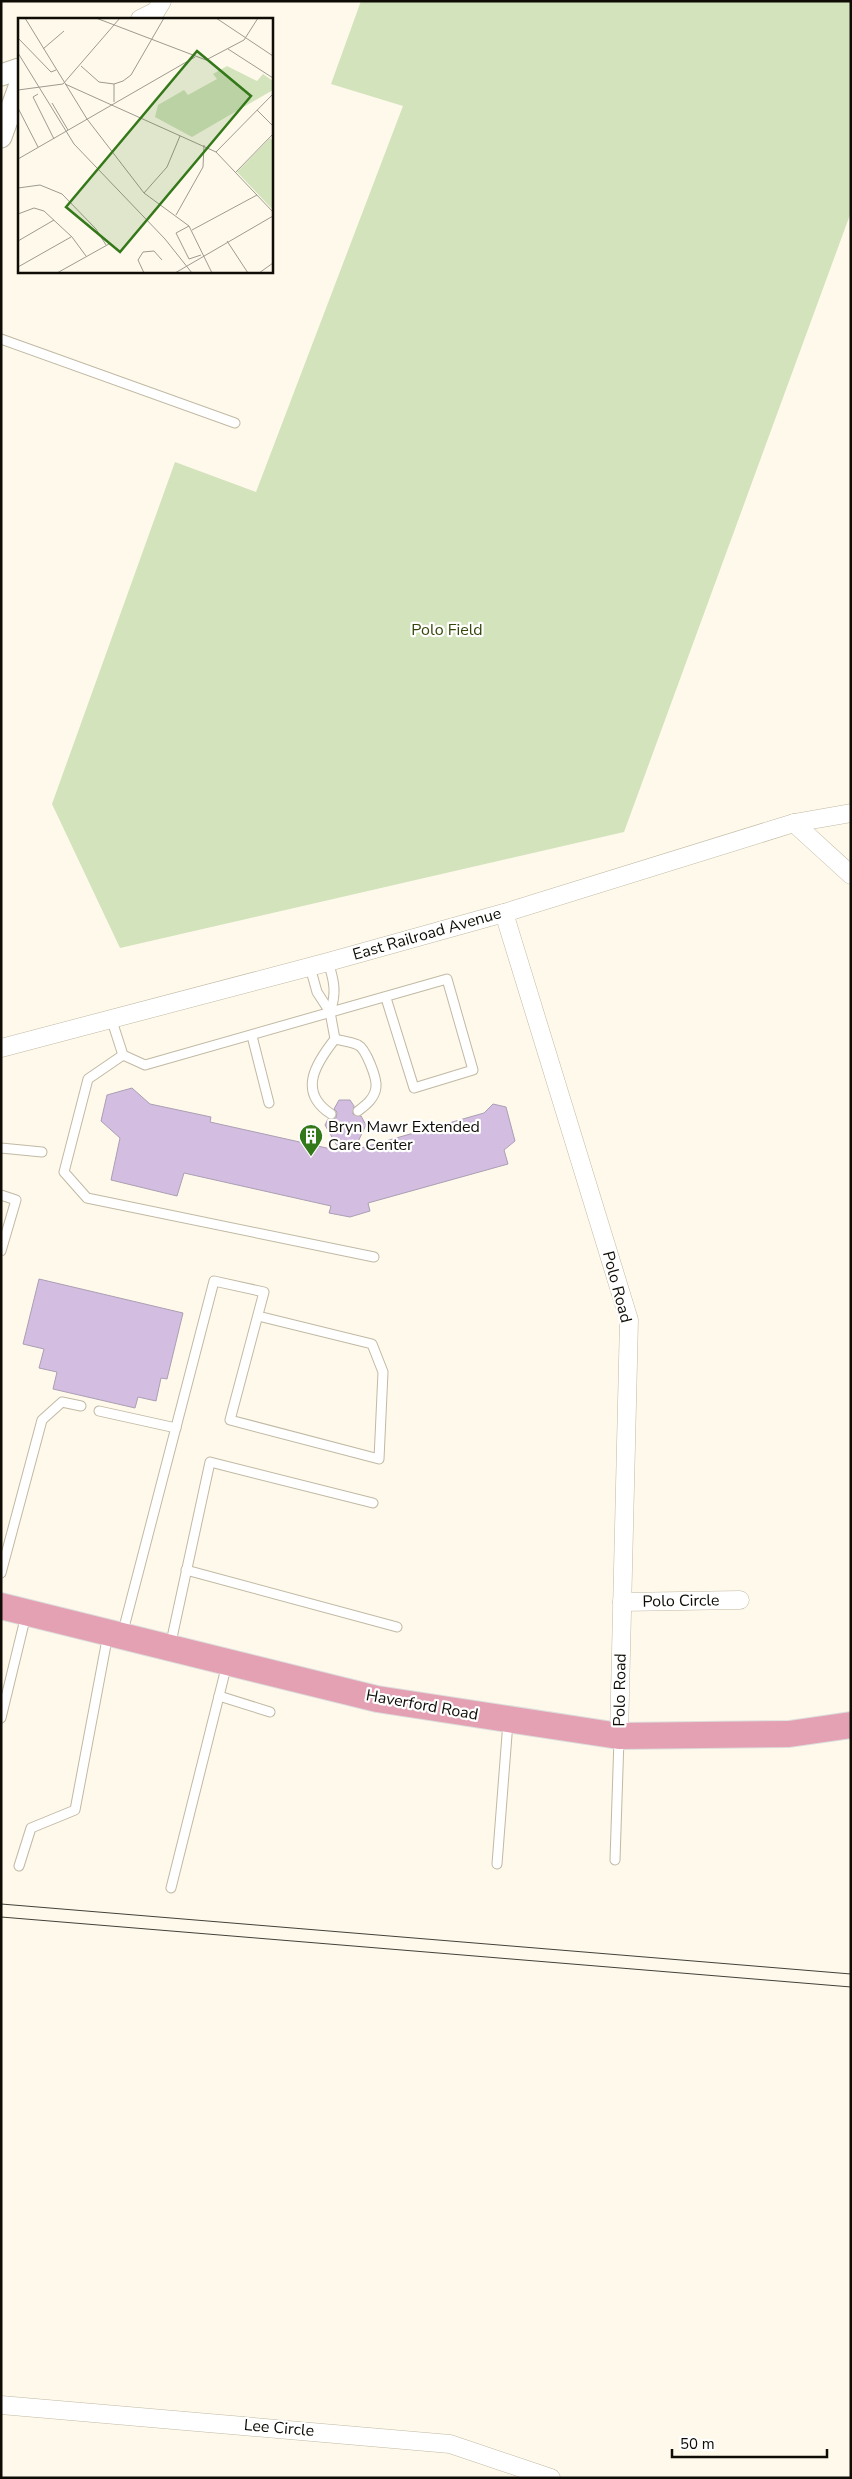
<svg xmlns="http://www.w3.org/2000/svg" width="852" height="2479" viewBox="0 0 852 2479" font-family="'Nunito Sans',sans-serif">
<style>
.green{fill:#d3e3bc}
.building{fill:#d3bde1;stroke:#ab9fb3}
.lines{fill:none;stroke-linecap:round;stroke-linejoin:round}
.service-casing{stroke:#c1b9a3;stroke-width:11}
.minor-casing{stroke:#c1b9a3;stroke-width:19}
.tertiary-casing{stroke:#c1b9a3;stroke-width:23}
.primary-casing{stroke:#dddddc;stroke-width:28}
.service{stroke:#fff;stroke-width:9}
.minor{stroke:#fff;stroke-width:18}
.tertiary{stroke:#fff;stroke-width:21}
.primary{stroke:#e3a1b3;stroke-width:26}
.tram{stroke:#434138;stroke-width:1}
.labels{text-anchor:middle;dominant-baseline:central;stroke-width:4.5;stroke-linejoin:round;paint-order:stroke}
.park-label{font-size:16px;fill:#34460a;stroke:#fff}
.street-label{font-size:16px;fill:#0e0c05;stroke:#fff}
.poi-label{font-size:16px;fill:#0e0c05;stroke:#fff;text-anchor:start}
.inset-road{fill:none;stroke:#9e9a8f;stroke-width:1}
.view{fill:#337819;fill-opacity:0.15;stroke:#337819;stroke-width:2.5}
.inset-edge{fill:none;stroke:#0e0c05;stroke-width:2.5}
</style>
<rect width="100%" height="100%" fill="#fef9eb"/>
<polygon class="green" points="361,1 851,1 851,212 624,832 120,948 52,804 175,462 256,492 403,106 331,84"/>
<g class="building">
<polygon points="132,1088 150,1104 211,1117 210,1122 340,1151 325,1125 328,1119 336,1118 337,1112 334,1109 339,1100 350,1100 354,1106 353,1114 361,1116 366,1125 354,1150 484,1113 493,1104 506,1107 515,1141 504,1150 508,1164 368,1203 370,1211 350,1217 329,1213 331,1206 184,1173 177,1196 111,1180 120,1138 101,1121 107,1095"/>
<polygon points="39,1279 183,1313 167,1379 161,1378 156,1401 138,1397 135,1408 53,1389 57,1372 39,1368 44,1349 23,1344"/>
</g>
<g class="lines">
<g class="service-casing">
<g id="service">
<polyline points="1,339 235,423"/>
<path d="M328 962C334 980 337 993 330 1012"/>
<path d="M310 967 317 992 330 1012 335 1039C316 1063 297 1092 331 1114"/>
<polyline points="111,1018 123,1055 145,1065 447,979 473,1070 414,1088 386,998"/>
<polyline points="252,1036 269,1103"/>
<path d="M335 1039C343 1041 351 1042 358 1045 366 1049 377 1078 376 1087 375 1098 366 1105 358 1111"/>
<polyline points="123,1055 88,1079 64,1172 87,1198 374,1257"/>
<polyline points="1,1148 42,1152"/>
<polyline points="1,1195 16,1200 1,1251"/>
<polyline points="99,1411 176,1428"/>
<polyline points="186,1570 397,1627"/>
<polyline points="1,1573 42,1420 62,1402 81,1406"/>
<polyline points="122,1635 214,1281 264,1292 230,1420 379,1459 383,1372 372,1344 258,1316"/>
<polyline points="170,1647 210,1462 373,1503"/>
<polyline points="219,1696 270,1712"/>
<polyline points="1,1718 26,1615"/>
<polyline points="615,1860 619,1739"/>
<polyline points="497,1864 508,1722"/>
<polyline points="19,1866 31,1828 75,1810 108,1634"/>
<polyline points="171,1888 227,1664"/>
</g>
</g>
<g class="minor-casing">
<g id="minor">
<polyline points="140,19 156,11 162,1"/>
<polyline points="794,823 851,875"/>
<polyline points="504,913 629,1320 619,1736"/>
<polyline points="1,1048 328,962 504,913 794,823 851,813"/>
<polyline points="622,1602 740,1600"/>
<polyline points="1,2405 450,2444 551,2478"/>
</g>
</g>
<g class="tertiary-casing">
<g id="tertiary">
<polyline points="1,75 19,69"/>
<polyline points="1,137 19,87"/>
</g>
</g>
<g class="primary-casing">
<polyline id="primary" points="1,1606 377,1699 619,1736 789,1734 851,1725"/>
</g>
<use href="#service" class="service"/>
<use href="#minor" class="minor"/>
<use href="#tertiary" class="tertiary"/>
<use href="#primary" class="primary"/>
<g class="tram">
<polyline points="1,1904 851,1974"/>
<polyline points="1,1917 851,1987"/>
</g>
</g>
<defs>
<g id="building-pin" transform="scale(1.25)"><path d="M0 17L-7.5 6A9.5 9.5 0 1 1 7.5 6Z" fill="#337819" stroke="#fff"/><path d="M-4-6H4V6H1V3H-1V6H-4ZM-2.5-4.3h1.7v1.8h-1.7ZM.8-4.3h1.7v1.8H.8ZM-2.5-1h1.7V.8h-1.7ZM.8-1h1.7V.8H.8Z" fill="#fff"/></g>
</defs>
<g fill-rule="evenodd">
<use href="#building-pin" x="311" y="1136"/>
</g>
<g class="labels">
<g class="park-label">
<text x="447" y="630">Polo Field</text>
</g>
<g class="street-label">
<text transform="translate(427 934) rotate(-16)">East Railroad Avenue</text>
<text transform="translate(617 1287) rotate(75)">Polo Road</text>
<text transform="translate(681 1601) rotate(-1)">Polo Circle</text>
<text transform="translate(620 1690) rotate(-89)">Polo Road</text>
<text transform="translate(422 1705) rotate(10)">Haverford Road</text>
<text transform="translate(279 2428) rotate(5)">Lee Circle</text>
</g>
<g class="poi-label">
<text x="328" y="1127">Bryn Mawr Extended<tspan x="328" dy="18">Care Center</tspan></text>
</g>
</g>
<g transform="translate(18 18)">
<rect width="255" height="255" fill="#fef9eb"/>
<path d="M209 48 239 63 245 56 255 63V72L174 119 137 99 140 87 166 72 170 77 199 61 195 56ZM252 120 255 123V192L219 154Z" fill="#d3e3bc"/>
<path class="inset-road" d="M7 0 69 101 126 175 171 208 194 255M78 0 188 42 226 22 240 0M198 0 255 38M0 20 33 54 38 52M25 31 46 13M210 31 255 60M0 35 56 126 147 221 174 255M63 48 81 64 96 66 105 63 113 57 146 0M47 66 198 134 255 194M96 66V84M0 72 45 66 102 0M20 76 15 79 36 121M34 85 50 112M0 90 20 129M239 92 255 108M198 134 255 76M0 141 177 39M218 154 255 116M0 170 22 167 44 176 78 211 88 227M126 175 149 149 162 118M0 196 16 190 26 193 54 219 68 238M158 197 185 149 186 127M171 208 158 215 171 241 183 237M174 212 239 177M0 223 36 202M209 223 230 255M0 249 53 219M39 255 91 226M126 255 120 242 125 234 136 233 144 242M157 255 255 198M241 255 255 245"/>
<path class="view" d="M179 33 233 78 102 234 48 189Z"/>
<rect width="255" height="255" class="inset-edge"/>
</g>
<rect width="852" height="2479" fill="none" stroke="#0e0c05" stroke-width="5"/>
<path d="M672 2449v8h155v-8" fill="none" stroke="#0e0c05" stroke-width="2.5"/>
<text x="680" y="2449" font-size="15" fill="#0e0c05" stroke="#ffffff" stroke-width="4" paint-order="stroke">50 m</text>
</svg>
